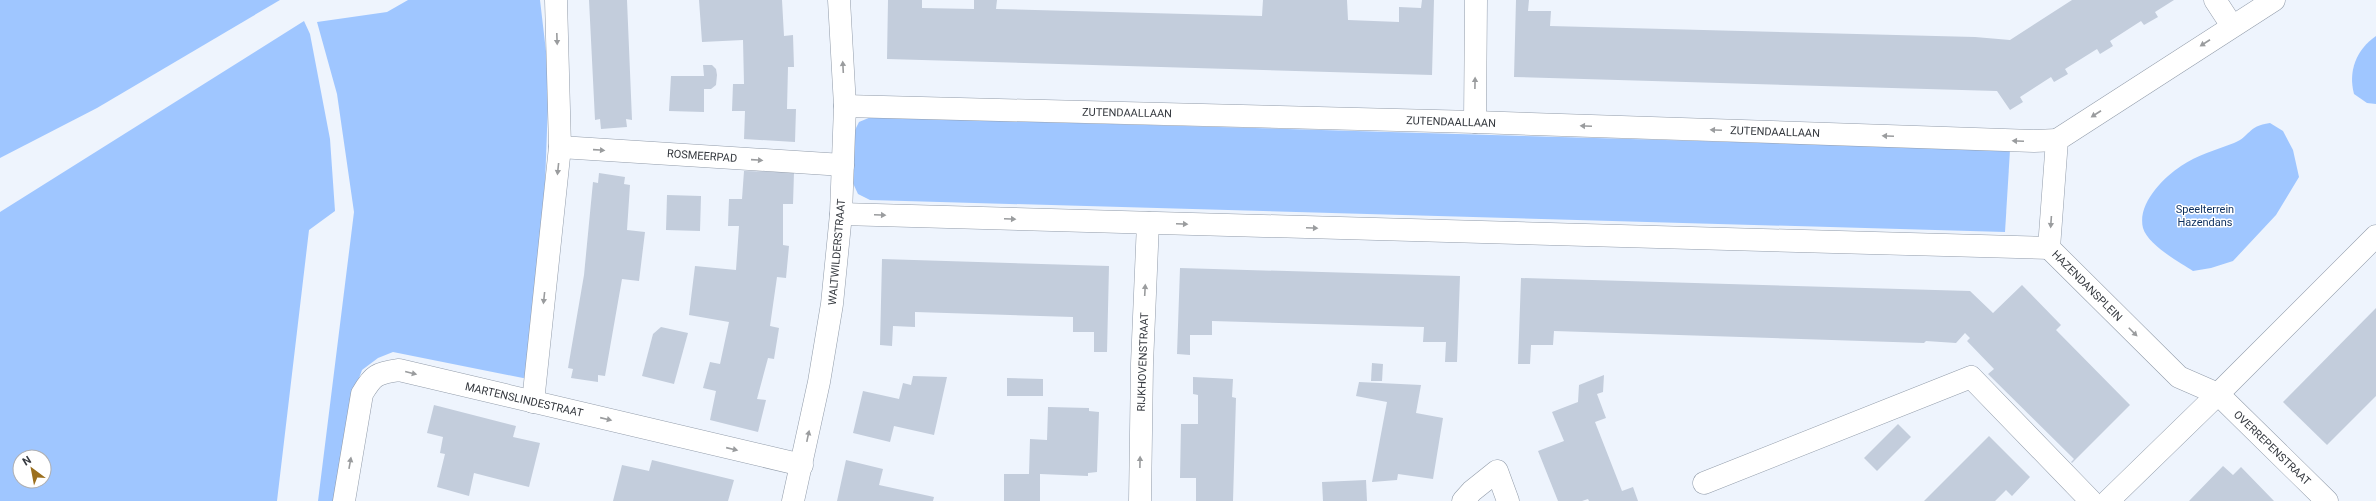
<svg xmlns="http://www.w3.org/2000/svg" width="2376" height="501" viewBox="0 0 2376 501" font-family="Roboto,sans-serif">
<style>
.green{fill:#9fc6ff;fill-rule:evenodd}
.building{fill:#c3cddc}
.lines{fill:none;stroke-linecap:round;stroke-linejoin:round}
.minor-casing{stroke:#929caa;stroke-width:23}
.minor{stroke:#fff;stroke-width:22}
.oneway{fill:#9a9c9e}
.labels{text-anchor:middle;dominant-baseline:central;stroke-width:3;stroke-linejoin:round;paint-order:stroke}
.street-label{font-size:11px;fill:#34383e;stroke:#fff}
.park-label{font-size:11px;fill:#0c2f5f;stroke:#fff}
</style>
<rect width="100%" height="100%" fill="#eef4fd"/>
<g class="green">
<polygon points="0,0 280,0 97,108 0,158"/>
<polygon points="408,0 540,0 549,77 545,184 528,379 393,352 378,358 362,370 355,389 334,501 318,501 354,212 337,94 317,22 387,12"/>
<path d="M304 21 310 34 330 139 335 211 309 230 277 501H0V212ZM20 457H44V481H20Z"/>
<path d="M2376 36V104L2367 103 2354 94C2348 71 2356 50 2376 36Z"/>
<polygon points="871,117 2010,150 2005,232 870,200 858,194 852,181 852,136 859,122"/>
<path d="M2270 123 2283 131 2293 150 2299 177 2276 215 2233 261 2211 268 2193 271C2179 262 2148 245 2143 228 2137 204 2163 178 2181 166 2197 155 2216 150 2234 143 2250 137 2247 126 2270 123Z"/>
</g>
<g class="building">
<polygon points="589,0 627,0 632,120 626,119 627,127 601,129 600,119 595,120"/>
<polygon points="699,0 782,0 784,36 793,35 794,67 788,67 787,109 796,109 795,142 744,139 745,111 732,111 733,84 744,84 743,40 702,42"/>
<polygon points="888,0 922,0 922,8 974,9 974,0 997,0 996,9 1262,16 1263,0 1347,0 1348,20 1399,22 1399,7 1421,8 1422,0 1434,0 1432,75 887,59"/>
<polygon points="1516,0 1529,0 1528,11 1551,11 1550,26 1975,37 2010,40 2072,0 2174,0 2155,12 2158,17 2144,25 2141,21 2110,41 2113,46 2100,54 2097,49 2065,69 2068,74 2054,82 2051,77 2020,97 2023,102 2010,110 1997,91 1514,77"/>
<polygon points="703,65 712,65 716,69 717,75 716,85 711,89 704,89 704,112 669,111 671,76 704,76"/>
<polygon points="744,171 794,172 793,204 783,204 783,245 789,246 786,278 777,277 770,326 779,328 774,359 768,358 757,399 766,400 758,432 710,420 716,391 703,388 710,362 720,364 729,322 689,315 695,266 736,270 739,226 728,226 729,199 742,199"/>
<polygon points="599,173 625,177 624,184 630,185 627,230 645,232 639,281 622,279 605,376 598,375 598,382 571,378 573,369 568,368 584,275 593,182 598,183"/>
<polygon points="667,195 701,196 700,231 666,230"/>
<polygon points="882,259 1109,266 1107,352 1094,352 1094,332 1073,332 1073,317 915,312 915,327 893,326 892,346 880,345"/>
<polygon points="1180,268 1460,276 1457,362 1445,362 1446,342 1423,342 1424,327 1212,321 1212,335 1190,335 1190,355 1177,354"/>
<polygon points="1521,278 1970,291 1993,313 2022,285 2061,325 2056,330 2130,405 2072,463 2071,462 2074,459 1988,374 1994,369 1967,341 1970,338 1965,333 1956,343 1926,341 1924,343 1554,331 1553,345 1531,345 1530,364 1518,364"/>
<polygon points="2376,308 2376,396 2327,445 2283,402"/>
<polygon points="661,327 688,333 674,384 642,376 653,334"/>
<polygon points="1372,363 1383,364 1382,381 1371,381"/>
<polygon points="1604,375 1603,392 1597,394 1606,418 1595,422 1622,491 1633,487 1638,501 1589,501 1588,499 1582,501 1558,501 1538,451 1564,441 1552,412 1578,402 1579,385"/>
<polygon points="913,376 947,377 934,435 894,426 890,442 853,433 863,391 899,399 903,383 911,385"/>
<polygon points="1193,377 1233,379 1232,397 1236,398 1233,501 1196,501 1196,478 1180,478 1181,424 1198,424 1198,395 1193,394"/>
<polygon points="1007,378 1043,379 1043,396 1007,396"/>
<polygon points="1359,382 1421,385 1416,413 1443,418 1433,479 1398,474 1397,480 1372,482 1387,402 1356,396"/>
<polygon points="434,405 516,426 513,437 540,443 529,487 474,473 469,496 437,487 445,454 440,453 443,437 427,433"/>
<polygon points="1048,407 1089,408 1089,411 1099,412 1097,472 1088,473 1088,476 1040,474 1040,501 1004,501 1004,474 1029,474 1030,439 1047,440"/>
<polygon points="1898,424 1911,437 1877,471 1864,458"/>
<polygon points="1989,436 2030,477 2012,496 2006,490 1995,501 1924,501"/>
<polygon points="652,460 734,480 728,501 613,501 622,465 649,471"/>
<polygon points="846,460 883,469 879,485 934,497 933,501 837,501"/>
<polygon points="2223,466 2233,475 2241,467 2274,501 2189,501"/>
<polygon points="1366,480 1367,501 1323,501 1322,482"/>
</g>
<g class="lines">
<g class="minor-casing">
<g id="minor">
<polyline points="2215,0 2232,26"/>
<polyline points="2274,0 2057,140 2049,248 2179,377 2218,394 2376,236"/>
<polyline points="845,106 1475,122 2034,141 2057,140"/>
<polyline points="1475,122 1476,0"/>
<polyline points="560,147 843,165"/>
<polyline points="841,214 2049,248"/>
<polyline points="533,402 560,147 556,0"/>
<polyline points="1704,483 1971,377 2091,501"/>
<path d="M344 501 362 394C373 375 377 373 399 370L802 465"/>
<polyline points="793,501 819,382 832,304 841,214 845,106 839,0"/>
<polyline points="1140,501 1142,364 1148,223"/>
<polyline points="1463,501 1472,491 1497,471 1508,501"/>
<polyline points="2108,501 2218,394 2327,501"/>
</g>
</g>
<use href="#minor" class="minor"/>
</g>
<defs><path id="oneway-solid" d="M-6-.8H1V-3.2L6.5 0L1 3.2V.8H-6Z"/></defs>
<g class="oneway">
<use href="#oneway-solid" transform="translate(557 39) rotate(88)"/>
<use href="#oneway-solid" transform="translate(2205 43) rotate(147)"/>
<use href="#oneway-solid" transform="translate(843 67) rotate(-93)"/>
<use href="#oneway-solid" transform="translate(1475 83) rotate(-89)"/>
<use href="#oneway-solid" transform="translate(2096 114) rotate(147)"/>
<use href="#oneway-solid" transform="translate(1586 126) rotate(-178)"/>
<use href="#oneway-solid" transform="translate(1716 130) rotate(-178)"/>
<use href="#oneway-solid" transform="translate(1888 136) rotate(-178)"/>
<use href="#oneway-solid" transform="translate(2018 141) rotate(-178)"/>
<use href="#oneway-solid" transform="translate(599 150) rotate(4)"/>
<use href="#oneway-solid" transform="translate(757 160) rotate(4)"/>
<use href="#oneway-solid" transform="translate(558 169) rotate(96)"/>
<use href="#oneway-solid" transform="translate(880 215) rotate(2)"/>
<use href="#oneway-solid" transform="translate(1010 219) rotate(2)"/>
<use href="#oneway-solid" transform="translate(2051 222) rotate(94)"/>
<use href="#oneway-solid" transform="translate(1182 224) rotate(2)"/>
<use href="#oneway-solid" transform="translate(1312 228) rotate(2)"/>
<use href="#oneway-solid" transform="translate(1145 290) rotate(-87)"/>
<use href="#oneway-solid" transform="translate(544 298) rotate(96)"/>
<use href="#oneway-solid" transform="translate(2133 332) rotate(45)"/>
<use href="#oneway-solid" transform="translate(411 373) rotate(14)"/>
<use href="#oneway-solid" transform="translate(606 419) rotate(13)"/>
<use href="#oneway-solid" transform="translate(808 436) rotate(-78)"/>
<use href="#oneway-solid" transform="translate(732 449) rotate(13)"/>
<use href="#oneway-solid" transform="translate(1140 462) rotate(-89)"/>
<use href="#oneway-solid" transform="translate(350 463) rotate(-80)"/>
</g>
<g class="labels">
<g class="street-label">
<text transform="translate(1127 113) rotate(1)">ZUTENDAALLAAN</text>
<text transform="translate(1451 122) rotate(2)">ZUTENDAALLAAN</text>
<text transform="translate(1775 132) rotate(2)">ZUTENDAALLAAN</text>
<text transform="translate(702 156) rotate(4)">ROSMEERPAD</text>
<text transform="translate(837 252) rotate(-85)">WALTWILDERSTRAAT</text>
<text transform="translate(2087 286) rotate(45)">HAZENDANSPLEIN</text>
<text transform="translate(1143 362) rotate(-88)">RIJKHOVENSTRAAT</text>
<text transform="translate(524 400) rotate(13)">MARTENSLINDESTRAAT</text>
<text transform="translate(2272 448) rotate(44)">OVERREPENSTRAAT</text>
</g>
<g class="park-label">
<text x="2205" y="209">Speelterrein<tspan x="2205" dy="13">Hazendans</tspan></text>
</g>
</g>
<g transform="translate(32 469) rotate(328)"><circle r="19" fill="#ffffff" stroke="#aeafb2"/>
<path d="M0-3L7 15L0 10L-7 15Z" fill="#9b6f1e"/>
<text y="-6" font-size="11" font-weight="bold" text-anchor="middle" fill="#34383e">N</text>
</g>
</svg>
